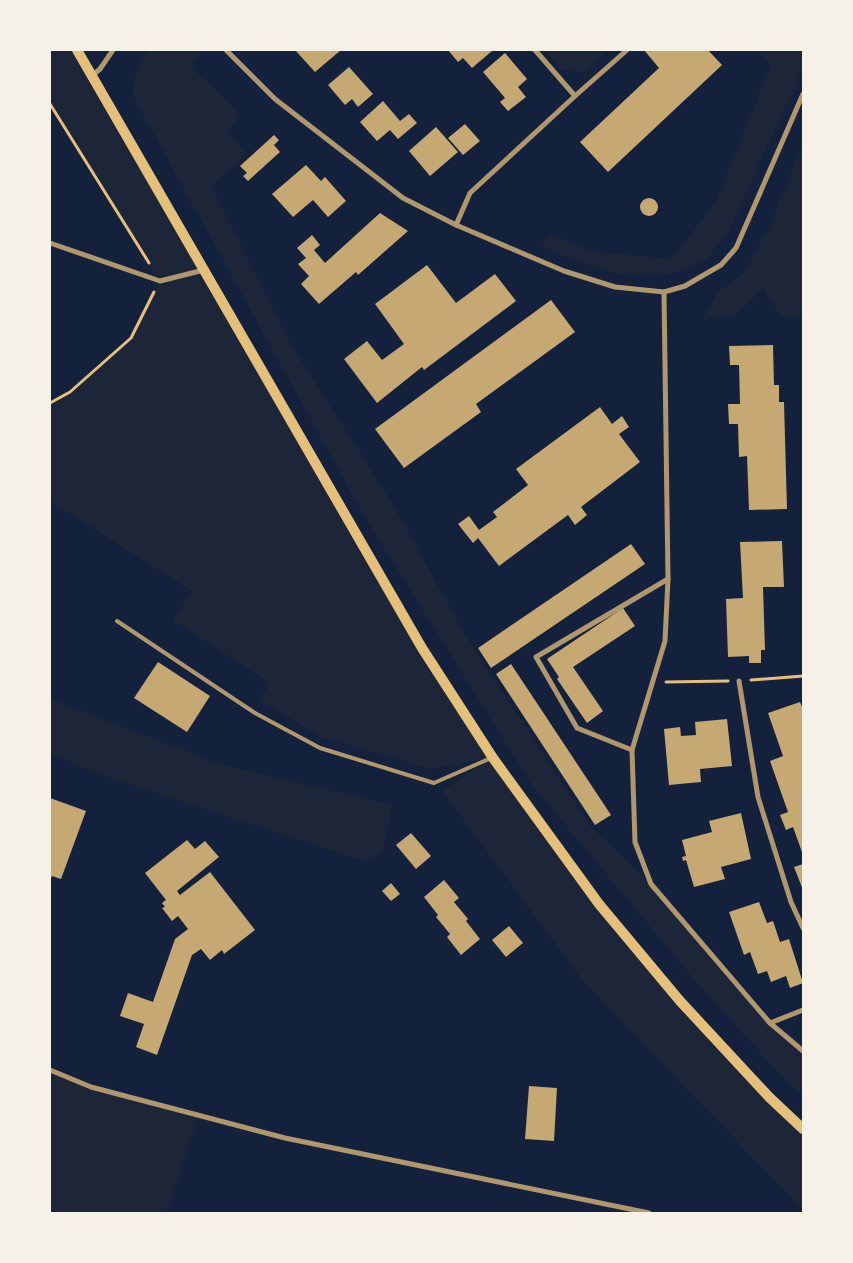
<svg xmlns="http://www.w3.org/2000/svg" width="853" height="1263" viewBox="0 0 853 1263" font-family="'Source Sans 3',sans-serif">
<style>
.green{fill:#1d2539}
.building{fill:#c6a872}
.lines{fill:none;stroke-linecap:round;stroke-linejoin:round}
.path{stroke:#e5c07b;stroke-width:3}
.service{stroke:#b1986c;stroke-width:4}
.minor{stroke:#b1986c;stroke-width:5}
.secondary{stroke:#e5c07b;stroke-width:10}
</style>
<rect width="100%" height="100%" fill="#14213d"/>
<g class="green">
<polygon points="50,50 77,50 422,648 599,904 680,1001 803,1129 803,1210 584,982 442,791 492,758 430,769 321,737 260,700 270,683 173,620 192,591 50,501 50,403 70,392 131,338 160,281 50,104"/>
<polygon points="147,50 203,51 191,67 241,114 228,131 247,154 211,186 290,343 391,501 464,633 590,826 651,884 770,1023 803,1051 803,1096 786,1081 698,984 532,785 364,516 133,96 135,77"/>
<polygon points="545,50 608,50 584,72 562,70"/>
<polygon points="757,50 803,50 803,68 728,233 705,261 667,275 627,276 583,263 542,247 548,234 595,252 672,259 716,201 771,65"/>
<polygon points="803,142 803,316 780,316 763,288 734,316 704,317 718,292 744,273 769,228"/>
<polygon points="50,699 220,764 392,805 382,854 365,861 115,780 50,754"/>
<polygon points="50,1070 91,1087 199,1115 167,1213 50,1213"/>
</g>
<g class="building">
<polygon points="295,50 341,50 315,72"/>
<polygon points="448,50 491,50 492,51 472,68 463,58 458,62"/>
<polygon points="644,50 708,50 722,65 608,172 580,142 659,68"/>
<polygon points="505,53 527,79 518,87 526,97 508,111 500,102 505,98 483,72"/>
<polygon points="349,67 373,94 358,107 352,99 345,105 328,85"/>
<polygon points="383,101 400,121 409,114 417,123 398,139 390,130 377,141 360,122"/>
<polygon points="465,124 480,141 463,155 448,138"/>
<polygon points="436,127 458,152 430,176 409,151"/>
<polygon points="274,135 279,140 274,145 280,152 248,181 243,176 247,173 240,166"/>
<polygon points="306,165 321,181 325,177 346,201 328,217 313,200 293,217 272,194"/>
<circle cx="649" cy="207" r="9"/>
<polygon points="380,213 408,231 358,275 356,272 319,304 301,284 309,276 298,264 306,258 297,248 312,235 320,245 314,250 325,263"/>
<polygon points="427,265 456,303 495,274 516,301 424,370 422,367 377,403 344,359 367,341 382,360 404,344 375,304"/>
<polygon points="551,300 575,332 476,404 481,412 404,468 375,429"/>
<polygon points="773,345 774,385 779,385 779,402 784,402 787,509 749,510 747,456 739,457 738,424 729,424 728,404 740,404 739,365 730,365 729,346"/>
<polygon points="600,407 612,424 622,416 629,427 619,434 640,462 581,507 587,515 575,525 568,515 499,566 478,538 473,543 458,524 469,516 479,530 497,517 493,512 528,485 516,469"/>
<polygon points="782,541 784,587 763,587 765,650 761,650 761,663 749,663 749,656 728,657 726,599 743,598 740,542"/>
<polygon points="631,544 645,564 491,668 478,648"/>
<polygon points="623,608 635,626 573,667 603,711 587,723 557,679 559,677 547,659"/>
<polygon points="158,662 210,696 187,732 134,698"/>
<polygon points="511,664 611,815 595,825 496,674"/>
<polygon points="800,702 803,709 803,855 793,827 786,830 780,815 788,812 770,761 783,756 768,713"/>
<polygon points="727,719 732,766 700,769 701,782 669,785 664,729 680,727 681,736 696,735 695,722"/>
<polygon points="50,798 86,811 61,879 52,876 50,880"/>
<polygon points="741,813 751,859 721,867 725,879 694,887 686,860 683,861 682,857 686,856 682,840 712,832 709,821"/>
<polygon points="411,833 431,856 416,869 396,845"/>
<polygon points="187,840 195,849 205,841 219,857 177,891 180,895 210,872 255,930 224,954 222,950 210,960 201,949 192,955 157,1055 136,1047 144,1024 120,1016 128,993 153,1002 175,939 188,929 178,916 172,921 162,908 165,907 162,903 166,900 145,873"/>
<polygon points="803,864 803,890 794,867"/>
<polygon points="444,880 459,898 454,902 468,919 466,921 480,939 461,955 447,937 450,934 436,917 438,915 424,897"/>
<polygon points="391,883 400,894 391,901 382,891"/>
<polygon points="759,902 767,923 773,921 780,942 789,939 803,983 790,988 786,976 771,982 767,971 758,974 750,952 744,955 729,912"/>
<polygon points="509,926 523,943 506,957 492,940"/>
<polygon points="529,1086 557,1088 554,1141 525,1139"/>
</g>
<g class="lines">
<g class="path">
<polyline points="50,104 149,263"/>
<polyline points="50,403 70,392 131,338 154,292"/>
<polyline points="751,680 803,676"/>
<polyline points="666,682 728,681"/>
</g>
<polyline class="service" points="117,621 255,713 320,748 434,783 491,758"/>
<g class="minor">
<polyline points="226,50 275,99 403,198 456,225 564,271 615,287 664,292 685,286 702,276 721,265 736,248 803,94"/>
<polyline points="93,75 100,69 113,50"/>
<polyline points="575,96 627,50"/>
<polyline points="456,225 470,193 575,96 535,50"/>
<polyline points="50,243 160,281 204,270"/>
<polyline points="664,292 668,579 665,641 632,750 635,842 651,884 770,1023 803,1051"/>
<polyline points="739,681 758,797 791,902 803,928"/>
<polyline points="632,750 577,728 536,657 668,579"/>
<polyline points="770,1023 803,1010"/>
<polyline points="50,1070 91,1087 285,1138 649,1213"/>
</g>
<polyline class="secondary" points="77,50 422,648 493,758 599,904 680,1001 769,1097 803,1129"/>
</g>
<rect width="853" height="1263" fill="none" stroke="#f6f1e7" stroke-width="102"/>
</svg>
